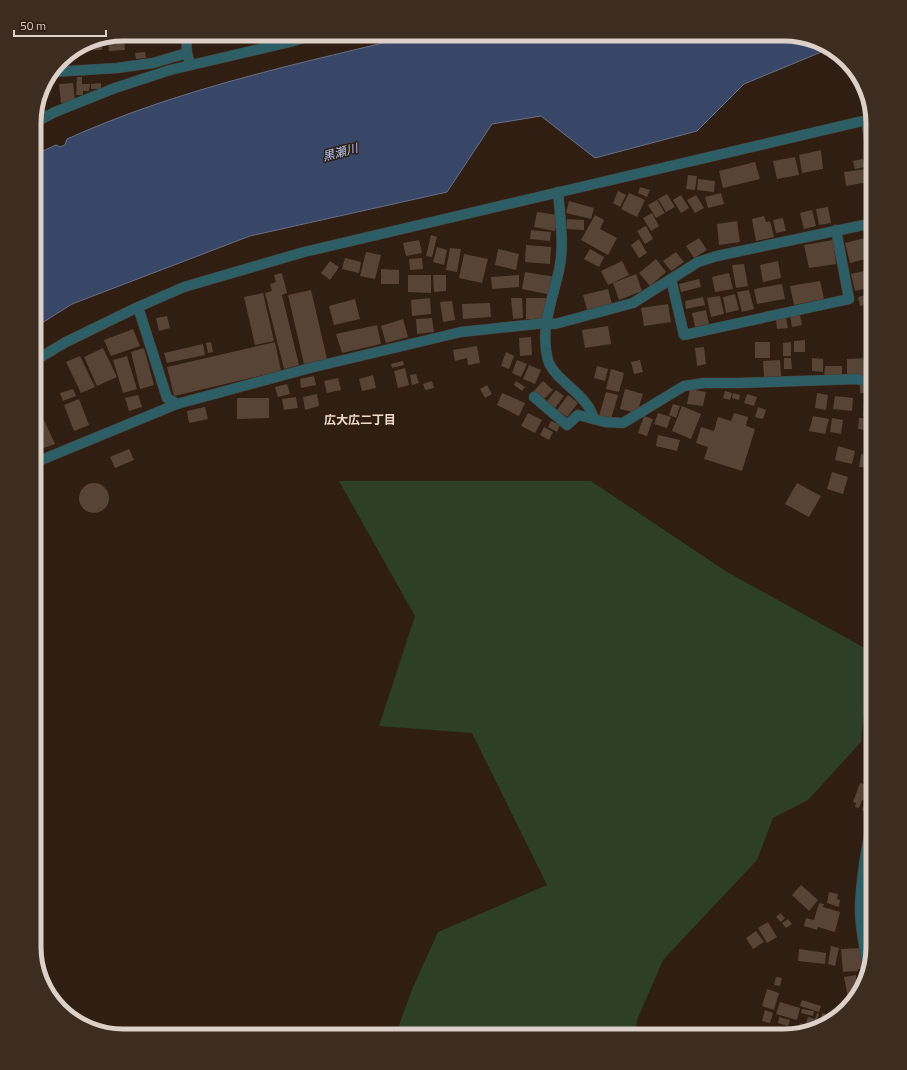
<svg xmlns="http://www.w3.org/2000/svg" width="907" height="1070" viewBox="0 0 907 1070" font-family="'Titillium Web','Noto Sans JP',sans-serif">
<style>
.green{fill:#2e3f28}
.water{fill:#384767;stroke:#697084}
.building{fill:#574437}
.lines{fill:none;stroke-linecap:round;stroke-linejoin:round}
.minor-casing{stroke:#4b3a2e;stroke-width:11}
.tertiary-casing{stroke:#4b3a2e;stroke-width:11}
.minor{stroke:#2d5d65;stroke-width:10}
.tertiary{stroke:#2d5d65;stroke-width:10}
.labels{text-anchor:middle;dominant-baseline:central;stroke-width:3;stroke-linejoin:round;paint-order:stroke}
.water-label{font-size:12px;font-style:italic;fill:#b3caf9;stroke:#2f1e11}
.neighbourhood-label{font-size:12px;font-weight:bold;fill:#f0d9c8;stroke:#2f1e11}
.rim{fill:none;stroke:#dcd0c8;stroke-width:5}
</style>
<rect width="100%" height="100%" fill="#2f1e11"/>
<polygon class="green" points="339,481 591,481 727,572 870,651 861,742 808,800 773,818 757,860 663,960 637,1020 635,1036 395,1036 413,987 438,932 547,885 472,733 379,726 415,616"/>
<path class="water" d="M421 34H789L828 46 831 48 744 84 697 131 595 158 541 116 492 124 447 192 250 236 72 304 34 328V155L56 145 60 147 65 145 67 139C180 88 301 63 421 34Z"/>
<g class="building">
<polygon points="124,34 125,50 109,51 108,37"/>
<polygon points="102,38 102,50 74,50 89,41"/>
<polygon points="145,52 146,58 136,59 135,53"/>
<polygon points="77,77 82,77 82,84 90,84 89,91 83,91 83,95 76,95"/>
<polygon points="73,83 75,101 61,103 59,84"/>
<polygon points="101,83 101,89 91,89 91,84"/>
<polygon points="821,150 823,169 802,173 799,155"/>
<polygon points="795,157 799,175 777,179 773,161"/>
<polygon points="863,159 865,167 855,169 853,161"/>
<polygon points="755,162 760,179 723,188 719,171"/>
<polygon points="866,169 868,182 846,186 844,172"/>
<polygon points="688,175 697,176 695,190 686,189"/>
<polygon points="698,179 715,181 714,192 697,190"/>
<polygon points="640,187 650,190 647,197 638,193"/>
<polygon points="618,191 626,195 620,207 613,203"/>
<polygon points="629,193 645,200 637,217 621,209"/>
<polygon points="721,193 724,204 708,208 705,197"/>
<polygon points="667,194 675,207 666,212 658,199"/>
<polygon points="681,195 689,208 681,213 673,200"/>
<polygon points="696,195 704,208 695,213 687,200"/>
<polygon points="657,200 665,213 656,218 648,205"/>
<polygon points="569,201 594,208 591,219 566,213"/>
<polygon points="828,207 831,223 819,225 816,209"/>
<polygon points="812,210 816,226 804,229 800,213"/>
<polygon points="537,212 558,215 555,231 534,227"/>
<polygon points="652,213 659,226 651,231 643,218"/>
<polygon points="595,215 604,220 600,229 617,238 608,255 581,240"/>
<polygon points="764,216 766,222 770,221 774,237 756,241 752,219"/>
<polygon points="783,218 786,231 776,233 773,220"/>
<polygon points="567,219 584,220 584,230 566,229"/>
<polygon points="737,221 740,242 719,245 717,224"/>
<polygon points="646,226 653,239 645,244 637,231"/>
<polygon points="531,230 551,232 550,241 530,239"/>
<polygon points="431,235 437,237 432,257 426,256"/>
<polygon points="873,236 873,257 850,263 845,243"/>
<polygon points="699,238 707,250 694,258 686,246"/>
<polygon points="639,239 647,253 639,258 631,245"/>
<polygon points="419,240 422,253 406,256 403,243"/>
<polygon points="833,240 836,264 809,268 804,245"/>
<polygon points="526,245 551,247 550,264 525,262"/>
<polygon points="437,247 447,250 444,265 433,262"/>
<polygon points="450,248 461,249 457,272 446,270"/>
<polygon points="498,249 519,254 516,270 495,265"/>
<polygon points="590,249 604,257 599,267 584,259"/>
<polygon points="366,252 381,255 375,279 360,276"/>
<polygon points="676,252 684,262 671,271 663,261"/>
<polygon points="464,254 488,259 482,283 459,278"/>
<polygon points="345,258 361,262 359,273 342,269"/>
<polygon points="422,258 423,269 410,270 409,259"/>
<polygon points="656,259 666,272 650,286 639,273"/>
<polygon points="330,261 339,267 330,280 321,273"/>
<polygon points="622,261 629,275 608,285 601,271"/>
<polygon points="778,261 781,278 763,282 760,265"/>
<polygon points="744,264 748,286 736,288 732,265"/>
<polygon points="381,269 399,270 399,284 381,284"/>
<polygon points="868,270 872,287 855,291 851,274"/>
<polygon points="525,272 555,277 552,295 522,289"/>
<polygon points="282,273 287,293 282,295 299,365 284,369 265,293 272,291 270,284 276,282 274,275"/>
<polygon points="729,273 733,289 715,292 712,277"/>
<polygon points="636,274 642,291 619,300 613,283"/>
<polygon points="408,275 431,275 431,293 408,292"/>
<polygon points="433,275 446,275 446,291 434,292"/>
<polygon points="519,275 519,287 492,289 491,277"/>
<polygon points="699,279 701,287 681,292 679,284"/>
<polygon points="820,281 824,299 794,305 790,286"/>
<polygon points="782,284 785,299 757,304 754,289"/>
<polygon points="608,289 612,304 587,310 583,295"/>
<polygon points="873,289 873,302 860,306 858,297 866,295 865,292"/>
<polygon points="311,290 327,359 304,364 288,295"/>
<polygon points="749,290 754,309 742,312 737,292"/>
<polygon points="263,293 274,341 255,345 244,297"/>
<polygon points="735,294 739,310 726,313 723,297"/>
<polygon points="720,296 724,314 711,317 707,298"/>
<polygon points="703,297 705,305 686,309 685,301"/>
<polygon points="430,298 431,314 412,316 411,300"/>
<polygon points="511,298 522,298 523,318 513,319"/>
<rect x="526" y="298" width="20" height="21"/>
<polygon points="355,299 360,319 334,325 329,306"/>
<polygon points="452,301 455,320 443,322 440,302"/>
<polygon points="490,303 491,317 463,319 462,304"/>
<polygon points="668,304 671,322 644,326 641,308"/>
<polygon points="706,310 709,324 695,327 692,313"/>
<polygon points="800,315 802,325 792,327 790,316"/>
<polygon points="167,316 170,328 159,331 156,318"/>
<polygon points="432,318 434,332 417,334 416,319"/>
<polygon points="786,318 788,328 777,329 776,320"/>
<polygon points="403,319 408,337 386,343 381,326"/>
<polygon points="377,325 381,344 342,353 336,334"/>
<polygon points="608,326 611,344 585,348 582,330"/>
<polygon points="133,329 140,346 111,356 104,340"/>
<polygon points="531,337 532,355 520,356 519,338"/>
<polygon points="805,340 805,352 794,352 794,341"/>
<polygon points="211,342 213,352 208,353 206,343"/>
<polygon points="275,342 281,371 174,396 167,367"/>
<rect x="755" y="342" width="15" height="16"/>
<polygon points="791,342 791,356 783,356 783,343"/>
<polygon points="203,344 205,355 167,363 164,353"/>
<polygon points="477,346 480,363 468,365 467,358 455,361 453,350"/>
<polygon points="704,347 706,364 697,366 695,348"/>
<polygon points="103,348 117,377 97,386 84,357"/>
<polygon points="144,348 154,385 140,389 131,352"/>
<polygon points="506,352 514,356 509,369 501,366"/>
<polygon points="80,356 95,387 81,393 66,362"/>
<polygon points="127,356 137,389 123,393 113,360"/>
<polygon points="784,358 791,358 792,369 784,369"/>
<polygon points="812,358 823,359 823,372 812,371"/>
<polygon points="871,358 871,377 847,378 847,359"/>
<polygon points="517,360 527,364 521,377 512,373"/>
<polygon points="640,360 643,372 634,374 631,362"/>
<polygon points="780,360 781,376 764,377 763,361"/>
<polygon points="403,361 404,365 392,368 391,364"/>
<polygon points="529,365 541,370 535,384 523,379"/>
<polygon points="597,366 608,369 605,381 594,378"/>
<polygon points="825,366 842,366 842,378 824,377"/>
<polygon points="405,368 409,385 398,388 394,371"/>
<polygon points="611,369 624,373 619,392 606,389"/>
<polygon points="416,374 419,383 412,385 410,375"/>
<polygon points="373,375 376,388 362,391 359,379"/>
<polygon points="314,376 316,385 301,388 300,379"/>
<polygon points="338,378 341,390 327,393 324,381"/>
<polygon points="432,381 434,388 425,390 423,384"/>
<polygon points="516,381 525,387 522,391 514,385"/>
<polygon points="543,381 553,390 542,401 533,392"/>
<polygon points="287,384 290,394 278,397 275,387"/>
<polygon points="868,384 868,393 860,393 860,385"/>
<polygon points="487,385 492,394 485,398 480,389"/>
<polygon points="73,389 76,396 63,401 60,393"/>
<polygon points="625,389 643,394 637,413 620,409"/>
<polygon points="690,389 706,392 703,406 687,404"/>
<polygon points="556,390 564,396 555,408 547,401"/>
<polygon points="725,391 732,393 730,400 723,398"/>
<polygon points="606,392 618,395 611,419 599,416"/>
<polygon points="502,393 525,403 519,416 497,405"/>
<polygon points="733,393 740,395 739,400 732,398"/>
<polygon points="817,393 828,395 826,410 815,408"/>
<polygon points="317,394 319,406 305,410 303,397"/>
<polygon points="747,394 757,397 754,406 744,403"/>
<polygon points="138,395 142,407 129,411 125,398"/>
<polygon points="568,395 578,403 567,417 557,410"/>
<polygon points="835,396 853,398 852,411 833,409"/>
<polygon points="296,397 298,408 284,410 282,399"/>
<polygon points="237,398 269,398 269,418 237,419"/>
<polygon points="79,399 89,425 74,431 64,405"/>
<polygon points="864,400 873,401 873,417 863,416"/>
<polygon points="673,404 680,406 676,418 669,415"/>
<polygon points="682,406 701,414 691,439 672,431"/>
<polygon points="205,407 208,419 189,423 187,411"/>
<polygon points="758,407 766,410 763,419 755,417"/>
<polygon points="528,413 542,420 535,433 521,426"/>
<polygon points="658,413 671,417 667,428 654,424"/>
<polygon points="734,413 748,417 746,426 755,429 742,471 704,459 708,447 696,443 701,427 714,431 718,417 731,421"/>
<polygon points="644,416 653,419 647,436 638,433"/>
<polygon points="813,416 829,419 825,434 809,431"/>
<polygon points="832,418 843,420 841,434 830,432"/>
<polygon points="859,418 868,418 867,430 858,429"/>
<polygon points="44,420 55,444 41,449 34,432 34,424"/>
<polygon points="551,421 560,425 557,432 548,427"/>
<polygon points="544,427 553,432 549,440 540,435"/>
<polygon points="866,432 871,433 870,442 865,441"/>
<polygon points="658,435 680,440 677,451 656,446"/>
<polygon points="838,446 855,451 852,464 835,460"/>
<polygon points="129,449 134,460 115,468 110,457"/>
<polygon points="861,454 873,455 873,468 859,467"/>
<polygon points="832,472 848,477 843,494 827,489"/>
<polygon points="797,483 821,496 809,517 785,504"/>
<circle cx="94" cy="498" r="15"/>
<polygon points="868,531 873,531 873,547 868,548"/>
<polygon points="873,562 873,580 865,567"/>
<polygon points="860,783 870,786 867,794 873,796 868,812 862,810 865,801 862,800 859,808 855,807 856,803 853,802"/>
<polygon points="868,854 873,854 873,877 866,877"/>
<polygon points="867,884 873,884 873,909 865,908"/>
<polygon points="801,885 818,900 809,911 792,895"/>
<polygon points="829,892 838,894 837,899 840,900 839,907 827,903"/>
<polygon points="819,903 824,904 823,907 840,912 835,932 818,927 817,930 804,926 806,918 814,920"/>
<polygon points="780,913 785,918 781,922 776,917"/>
<polygon points="788,919 792,924 786,928 782,923"/>
<polygon points="768,922 777,937 767,943 758,928"/>
<polygon points="756,931 764,942 753,949 746,938"/>
<polygon points="831,946 839,948 835,966 828,964"/>
<polygon points="863,948 864,969 858,969 858,971 843,972 841,949"/>
<polygon points="799,949 826,953 825,964 798,961"/>
<polygon points="856,975 856,979 866,977 864,986 855,996 848,998 844,977"/>
<polygon points="776,977 782,978 780,986 774,985"/>
<polygon points="767,989 779,993 774,1010 762,1006"/>
<polygon points="802,1000 821,1006 819,1012 800,1006"/>
<polygon points="780,1002 800,1008 797,1020 776,1014"/>
<polygon points="802,1009 814,1011 813,1016 801,1013"/>
<polygon points="765,1010 773,1013 770,1023 762,1021"/>
<polygon points="817,1013 819,1014 816,1023 813,1022 813,1025 806,1023 808,1017 815,1019"/>
<polygon points="822,1013 828,1015 826,1022 821,1021"/>
<polygon points="779,1017 790,1020 788,1026 778,1023"/>
<polygon points="800,1023 811,1027 800,1030 798,1030"/>
</g>
<g class="lines">
<g class="minor-casing">
<g id="minor">
<polyline points="52,72 117,68 153,63 187,53"/>
<polyline points="866,120 873,159"/>
<polyline points="34,123 55,112 115,88 170,70 290,42 317,34"/>
<path d="M558 192C560 216 564 241 560 265 554 297 539 328 548 360 552 375 575 389 584 401 589 406 592 413 594 419"/>
<polyline points="671,279 684,335 849,299 836,230"/>
<polyline points="138,307 167,398 177,404 310,368 461,332 546,323 555,324 633,303 698,262 717,256 873,223"/>
<polyline points="534,397 567,425 578,415 605,422 623,423 684,386 704,383 739,383 858,379 873,384"/>
<polyline points="34,463 177,404"/>
<path d="M868 966C864 947 860 927 860 908 861 876 867 846 873 815"/>
</g>
</g>
<g class="tertiary-casing">
<g id="tertiary">
<polyline points="186,34 187,53 190,64"/>
<polyline points="34,361 66,342 138,307 184,287 304,252 871,119"/>
</g>
</g>
<use href="#minor" class="minor"/>
<use href="#tertiary" class="tertiary"/>
</g>
<g class="labels">
<g class="water-label">
<text transform="translate(340 152) rotate(-15)">黒瀬川</text>
</g>
<g class="neighbourhood-label">
<text x="360" y="419">広大広二丁目</text>
</g>
</g>
<path d="M0 0H907V1070H0ZM123 41H784A82 82 0 0 1 866 123V947A82 82 0 0 1 784 1029H123A82 82 0 0 1 41 947V123A82 82 0 0 1 123 41Z" fill="#3d2c20" fill-rule="evenodd"/>
<path class="rim" d="M123 41H784A82 82 0 0 1 866 123V947A82 82 0 0 1 784 1029H123A82 82 0 0 1 41 947V123A82 82 0 0 1 123 41Z"/>
<path d="M14 30v6h92v-6" fill="none" stroke="#dcd0c8" stroke-width="2"/>
<text x="20" y="30" font-size="12" fill="#dcd0c8" stroke="#2f1e11" stroke-width="3" paint-order="stroke">50 m</text>
</svg>
